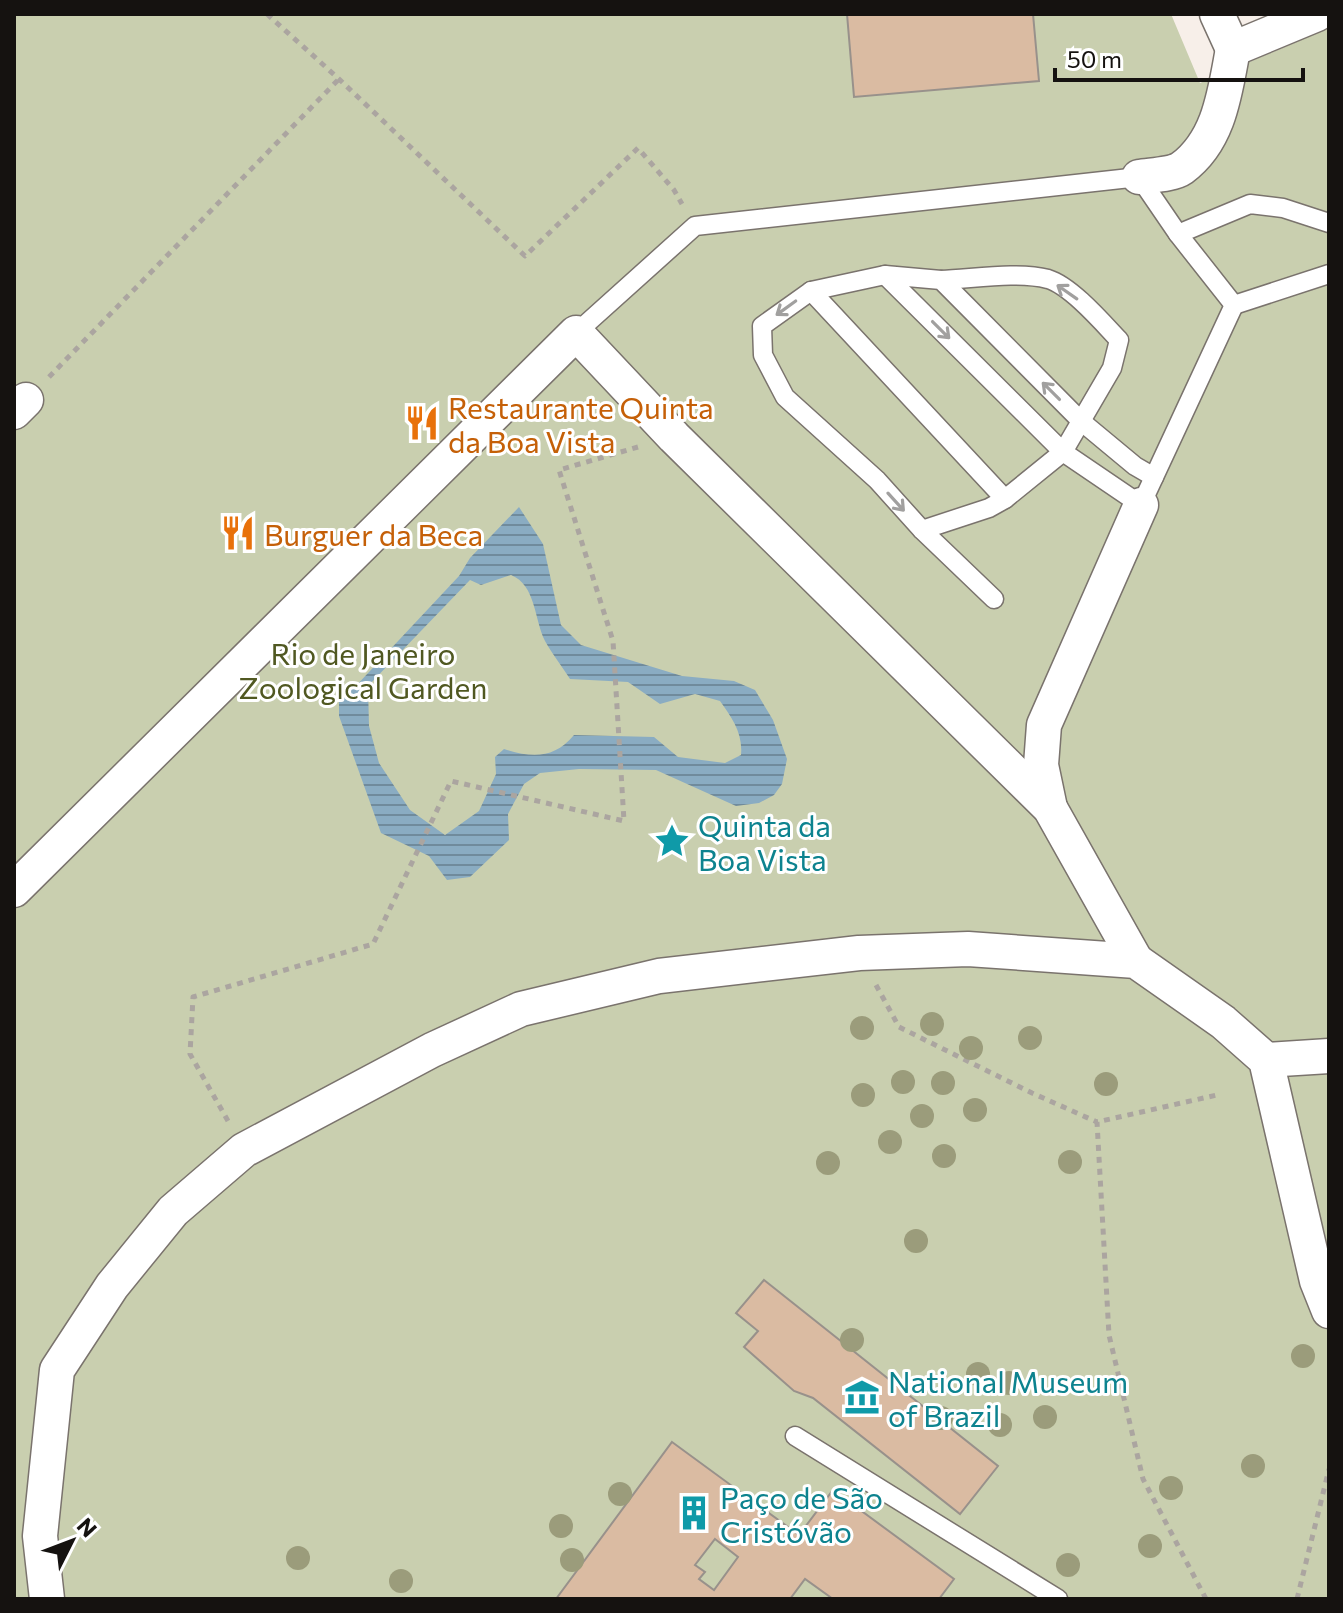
<svg xmlns="http://www.w3.org/2000/svg" width="1343" height="1613" viewBox="0 0 1343 1613" font-family="Commissioner,sans-serif">
<style>
.park{fill:#c9cfaf}
.water{fill:url(#water-rules);fill-rule:evenodd}
.building{fill:#dabba2;stroke:#98918b;stroke-width:2;fill-rule:evenodd}
.lines{fill:none;stroke-linecap:round;stroke-linejoin:round}
.lane-casing{stroke:#7a736d;stroke-width:21}
.street-casing{stroke:#7a736d;stroke-width:37}
.path{stroke:#aba5a0;stroke-width:5;stroke-dasharray:6 6;stroke-linecap:butt}
.lane{stroke:#fff;stroke-width:18}
.street{stroke:#fff;stroke-width:34}
.tree{fill:#9b9c7b}
.oneway{stroke:#a1a09f}
.labels{text-anchor:middle;dominant-baseline:central;stroke-width:6;stroke-linejoin:round;paint-order:stroke}
.food-label{font-size:30px;fill:#c56008;stroke:#fff;text-anchor:start}
.park-label{font-size:30px;fill:#505821;stroke:#fff}
.culture-label{font-size:30px;fill:#0d838f;stroke:#fff;text-anchor:start}
</style>
<defs>
<pattern id="water-rules" width="6" height="5" patternUnits="userSpaceOnUse" patternTransform="scale(2)"><rect width="6" height="5" fill="#8aacc2"/><path d="M0 2.5h6" fill="none" stroke="#708b9c"/></pattern>
</defs>
<rect width="100%" height="100%" fill="#f7efe9"/>
<polygon class="park" points="14,14 1171,14 1200,83 1329,28 1329,1599 14,1599"/>
<path class="water" d="M519 507 543 544 561 625 581 645 682 676 734 681 755 690 773 720 787 759 782 784 774 795 759 803 736 806 656 770 579 769 540 773 524 784 508 814 509 840 470 877 447 880 429 856 381 833 339 716V693L354 688 459 576 470 558ZM511 575C536 585 534 619 545 641 552 654 562 666 570 679L628 682 660 704 695 694 720 701C732 718 743 733 741 755L725 763 678 757 654 737 574 735C554 759 532 758 504 749L495 757 496 774 479 811 445 835 410 810 379 763 369 726 368 686 470 580 481 585Z"/>
<g class="building">
<polygon points="847,14 1033,14 1039,81 854,97"/>
<polygon points="764,1280 998,1466 960,1514 813,1398 794,1391 744,1347 758,1331 736,1313"/>
<path d="M672 1442 799 1535 833 1490 954 1579 939 1599H833L805 1579 790 1599H556ZM715 1539 738 1557 714 1590 699 1579 705 1572 695 1565Z"/>
</g>
<g class="lines">
<g class="lane-casing">
<g id="lane">
<polyline points="1178,234 1250,204 1283,208 1329,223"/>
<polyline points="811,291 1005,499"/>
<polyline points="1234,305 1329,274"/>
<polyline points="576,333 695,226 1139,177 1178,234 1234,305 1141,505 1063,452 885,275"/>
<path d="M922 530 989 508 1005 499 1063 452 1112 368 1119 340C1102 322 1071 286 1048 279 1017 271 972 279 941 280"/>
<polyline points="994,599 922,530 877,480 785,397 763,355 762,326 811,291 885,275 941,280 1082,422 1135,466 1154,477"/>
<polyline points="795,1436 1058,1599"/>
</g>
</g>
<g class="street-casing">
<g id="street">
<polyline points="1217,14 1233,49"/>
<polyline points="1233,49 1317,14"/>
<path d="M1139 177C1151 175 1172 175 1182 168 1220 140 1225 91 1233 49"/>
<polyline points="14,412 26,400"/>
<polyline points="1050,808 1041,765 1044,725 1141,505"/>
<polyline points="14,890 576,333 674,437 1050,808 1136,961"/>
<polyline points="1266,1060 1329,1056"/>
<polyline points="47,1599 40,1536 57,1370 112,1286 173,1211 244,1150 432,1050 521,1009 659,976 859,953 968,949 1136,961 1223,1022 1266,1060 1317,1281 1329,1311"/>
</g>
</g>
<g class="path">
<polyline points="267,14 339,79 525,256 638,148 674,190 682,204"/>
<polyline points="49,377 339,79"/>
<polyline points="876,985 899,1027 1032,1093 1097,1122"/>
<polyline points="228,1121 190,1054 193,997 373,944 451,781 624,821 613,641 559,470 638,447"/>
<polyline points="1206,1599 1143,1479 1109,1335 1097,1122 1217,1095"/>
<polyline points="1297,1599 1329,1469"/>
</g>
<use href="#lane" class="lane"/>
<use href="#street" class="street"/>
</g>
<g class="tree">
<circle cx="932" cy="1024" r="12"/>
<circle cx="862" cy="1028" r="12"/>
<circle cx="1030" cy="1038" r="12"/>
<circle cx="971" cy="1048" r="12"/>
<circle cx="903" cy="1082" r="12"/>
<circle cx="943" cy="1083" r="12"/>
<circle cx="1106" cy="1084" r="12"/>
<circle cx="863" cy="1095" r="12"/>
<circle cx="975" cy="1110" r="12"/>
<circle cx="922" cy="1116" r="12"/>
<circle cx="890" cy="1142" r="12"/>
<circle cx="944" cy="1156" r="12"/>
<circle cx="1070" cy="1162" r="12"/>
<circle cx="828" cy="1163" r="12"/>
<circle cx="916" cy="1241" r="12"/>
<circle cx="852" cy="1340" r="12"/>
<circle cx="1303" cy="1356" r="12"/>
<circle cx="978" cy="1374" r="12"/>
<circle cx="1009" cy="1383" r="12"/>
<circle cx="1045" cy="1417" r="12"/>
<circle cx="941" cy="1418" r="12"/>
<circle cx="1000" cy="1425" r="12"/>
<circle cx="1253" cy="1466" r="12"/>
<circle cx="1171" cy="1488" r="12"/>
<circle cx="620" cy="1494" r="12"/>
<circle cx="561" cy="1526" r="12"/>
<circle cx="1150" cy="1546" r="12"/>
<circle cx="298" cy="1558" r="12"/>
<circle cx="572" cy="1560" r="12"/>
<circle cx="1068" cy="1565" r="12"/>
<circle cx="401" cy="1581" r="12"/>
</g>
<defs><path id="oneway-shaft" d="M-6 0H5M1.5-3L5.5 0L1.5 3" fill="none" stroke-width="1.6" stroke-linecap="round" stroke-linejoin="round" transform="scale(2)"/></defs>
<g class="oneway">
<use href="#oneway-shaft" transform="translate(1067 292) rotate(-145)"/>
<use href="#oneway-shaft" transform="translate(786 308) rotate(144)"/>
<use href="#oneway-shaft" transform="translate(941 330) rotate(45)"/>
<use href="#oneway-shaft" transform="translate(1051 391) rotate(-135)"/>
<use href="#oneway-shaft" transform="translate(896 502) rotate(48)"/>
</g>
<defs>
<g id="restaurant-bare" transform="scale(2.76)"><path d="M-5-6h1v4h1v-4h1v4h1v-4h1v5L-1.5 .5V6h-2V.5L-5-1ZM5-6V6H3V1.5H1.5Q1.5-4 5-6Z" fill="#e8710a" stroke="#fff" stroke-width="2.5" paint-order="stroke"/></g>
<g id="sight-bare" transform="scale(2.76)"><path d="M0-6L1.8-2.2L6-1.7L2.9 1.2L3.7 5.4L0 3.3L-3.7 5.4L-2.9 1.2L-6-1.7L-1.8-2.2Z" fill="#0f9aa8" stroke="#fff" stroke-width="2.5" paint-order="stroke"/></g>
<g id="museum-bare" transform="scale(2.76)"><path d="M0-6L6-3V-2H-6V-3ZM-5-1h2V3h-2ZM-1-1h2V3h-2ZM3-1h2V3H3ZM-6 4H6V6H-6Z" fill="#0f9aa8" stroke="#fff" stroke-width="2.5" paint-order="stroke"/></g>
<g id="building-bare" transform="scale(2.76)"><path d="M-4-6H4V6H1V3H-1V6H-4ZM-2.5-4.3h1.7v1.8h-1.7ZM.8-4.3h1.7v1.8H.8ZM-2.5-1h1.7V.8h-1.7ZM.8-1h1.7V.8H.8Z" fill="#0f9aa8" stroke="#fff" stroke-width="2.5" paint-order="stroke"/></g>
</defs>
<g fill-rule="evenodd">
<use href="#restaurant-bare" x="422" y="423"/>
<use href="#restaurant-bare" x="238" y="533"/>
<use href="#sight-bare" x="672" y="841"/>
<use href="#museum-bare" x="862" y="1397"/>
<use href="#building-bare" x="694" y="1513"/>
</g>
<g class="labels">
<g class="food-label">
<text x="448" y="406">Restaurante Quinta<tspan x="448" dy="34">da Boa Vista</tspan></text>
<text x="264" y="533">Burguer da Beca</text>
</g>
<g class="park-label">
<text x="363" y="652">Rio de Janeiro<tspan x="363" dy="34">Zoological Garden</tspan></text>
</g>
<g class="culture-label">
<text x="698" y="824">Quinta da<tspan x="698" dy="34">Boa Vista</tspan></text>
<text x="888" y="1380">National Museum<tspan x="888" dy="34">of Brazil</tspan></text>
<text x="720" y="1496">Paço de São<tspan x="720" dy="34">Cristóvão</tspan></text>
</g>
</g>
<rect width="1343" height="1613" fill="none" stroke="#151210" stroke-width="32"/>
<g transform="translate(72 1541) rotate(48)" stroke="#ffffff" stroke-width="6" paint-order="stroke">
<path d="M0-6L14 30L0 20L-14 30Z" fill="#151210"/>
<text y="-12" font-size="22" font-weight="bold" text-anchor="middle" fill="#151210">N</text>
</g>
<path d="M1055 68v12h248v-12" fill="none" stroke="#151210" stroke-width="4"/>
<text x="1067" y="68" font-size="24" fill="#151210" stroke="#ffffff" stroke-width="6" paint-order="stroke">50 m</text>
</svg>
